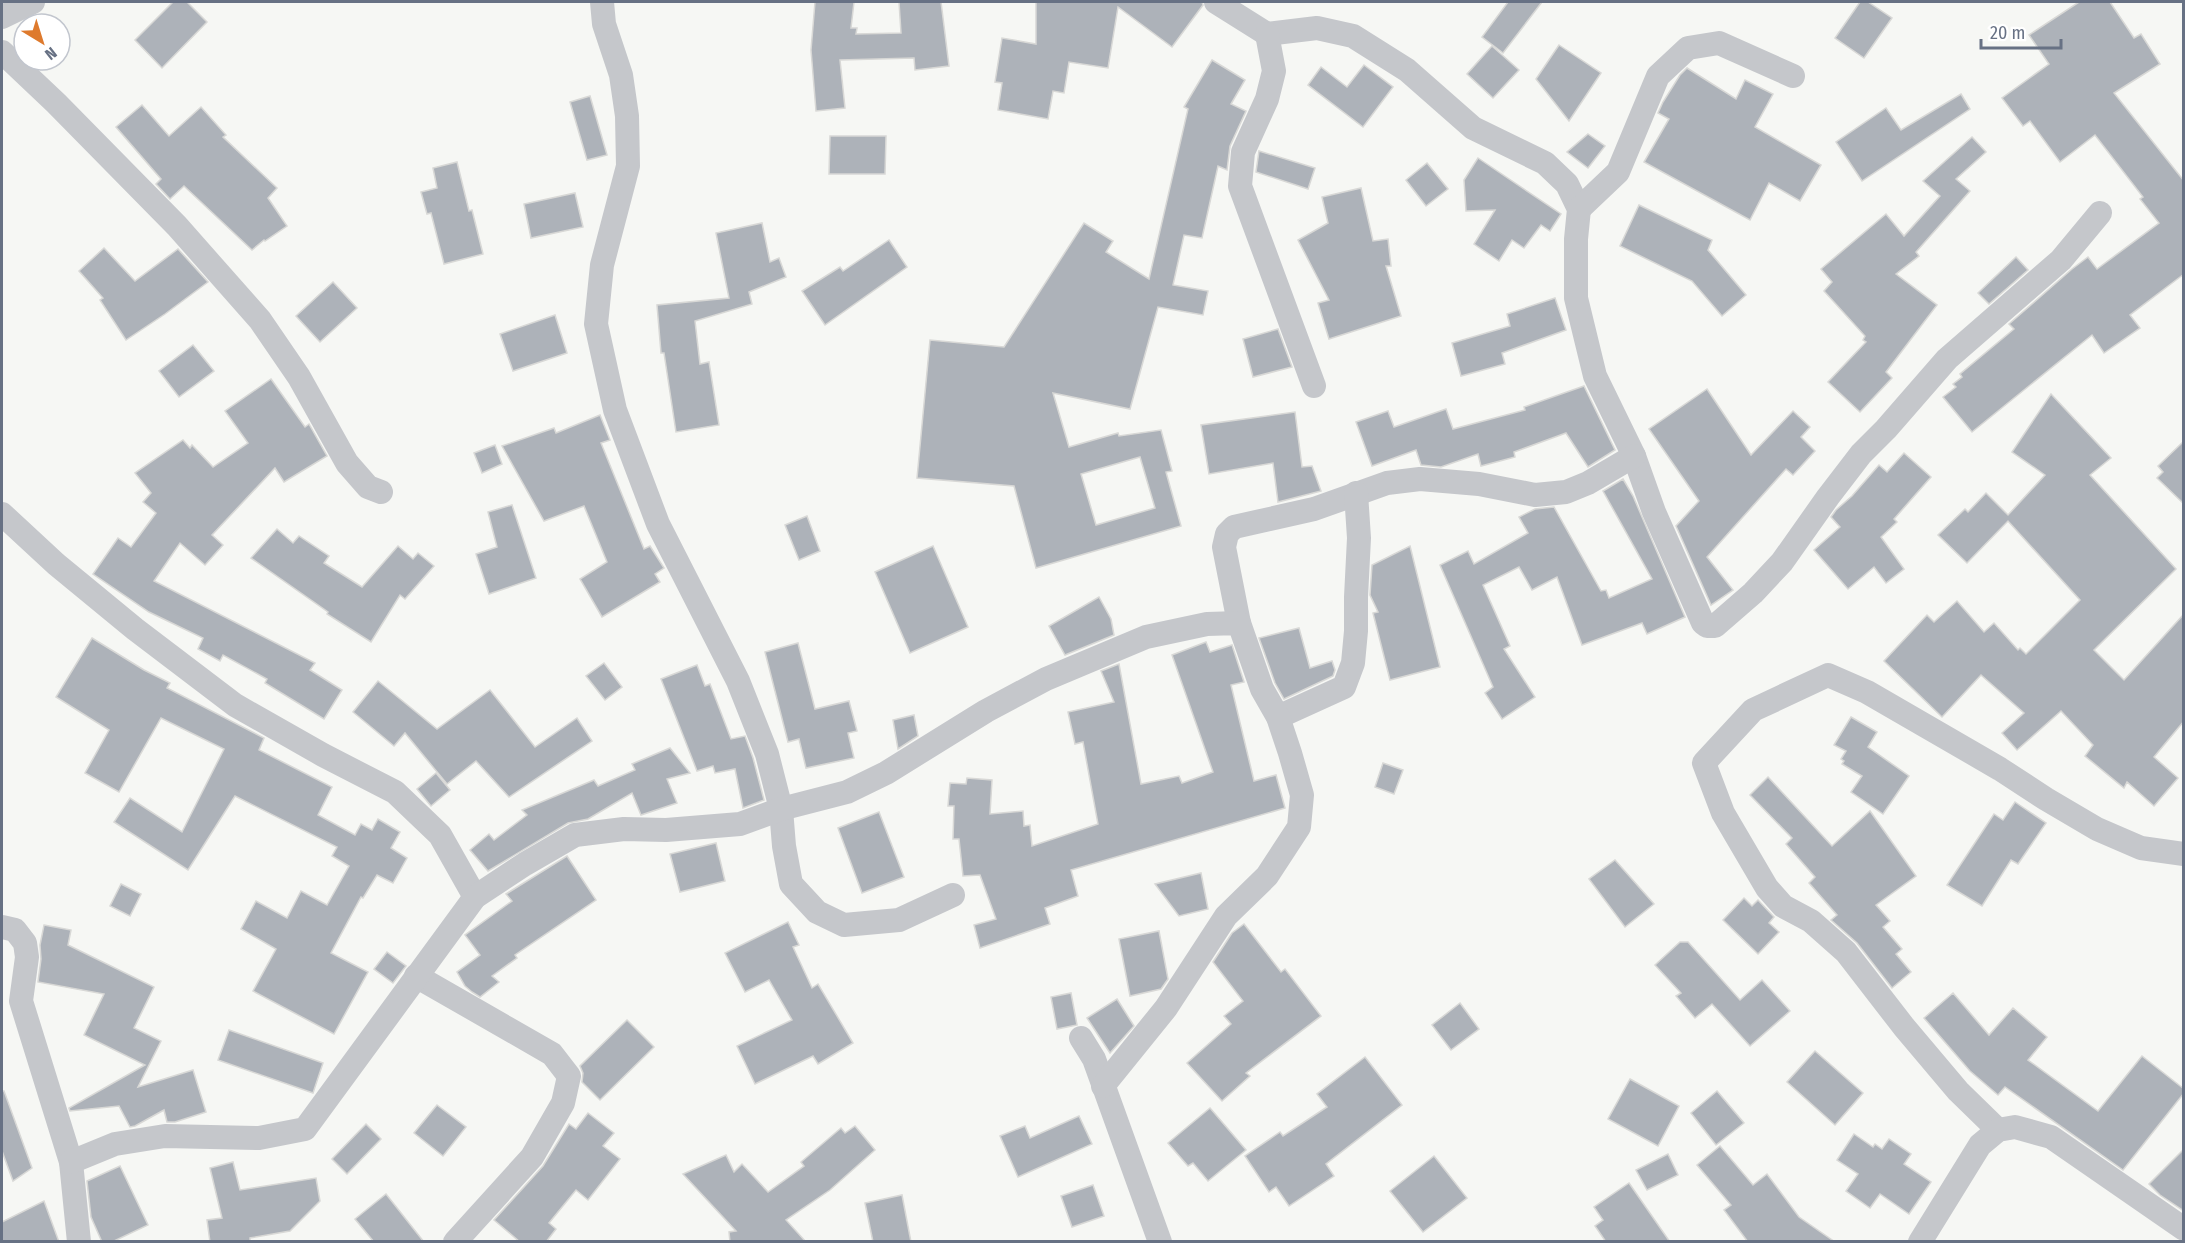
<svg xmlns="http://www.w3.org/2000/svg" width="2185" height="1243" viewBox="0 0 2185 1243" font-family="'Fira Sans Condensed',sans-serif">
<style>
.building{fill:#adb2b9;stroke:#d8d8d6;stroke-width:1.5;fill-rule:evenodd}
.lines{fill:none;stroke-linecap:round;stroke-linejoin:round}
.minor{stroke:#c5c7cb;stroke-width:24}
</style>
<rect width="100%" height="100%" fill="#f6f7f4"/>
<g class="building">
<polygon points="173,2 187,2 207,22 162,68 135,40"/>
<polygon points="815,2 854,2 851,28 857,28 856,34 901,33 899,2 941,2 949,66 915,70 914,58 840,60 845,108 816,111 811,50"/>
<polygon points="1036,2 1202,2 1203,5 1172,47 1118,7 1108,68 1069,62 1064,93 1053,91 1048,119 998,110 1002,83 995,82 1002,38 1036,44"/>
<polygon points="1508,2 1542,2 1503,53 1482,37"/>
<polygon points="1860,2 1868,2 1892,18 1864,58 1835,38"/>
<polygon points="2079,2 2110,2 2134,38 2141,34 2160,64 2114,93 2184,181 2184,274 2130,315 2140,328 2104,353 2092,335 1972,432 1943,397 1956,387 1953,384 1962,377 1960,374 2014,329 2009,324 2072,269 2088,257 2097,269 2159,223 2140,199 2143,197 2095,135 2060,162 2030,121 2023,126 2002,98 2049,64 2029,35"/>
<polygon points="1559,45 1601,73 1569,121 1536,79"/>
<polygon points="1492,46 1519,70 1493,98 1467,74"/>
<path d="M1212 60 1245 80 1231 104 1246 111 1230 146 1227 170 1218 166 1202 238 1184 235 1173 285 1208 291 1203 315 1158 307 1130 409 1053 393 1069 447 1118 433 1119 436 1161 430 1172 471 1166 472 1181 526 1036 568 1014 486 917 478 930 340 1004 347 1084 223 1113 241 1106 252 1149 279 1188 109 1184 107ZM1140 457 1155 508 1096 525 1081 474Z"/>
<polygon points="1364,65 1393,87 1363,127 1308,85 1321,67 1347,87"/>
<polygon points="1687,68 1736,99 1745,80 1773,94 1755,127 1821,165 1800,201 1769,183 1750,220 1644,162 1669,119 1658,113 1663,102 1680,75"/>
<polygon points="1961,94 1970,109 1862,181 1836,142 1886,108 1901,130"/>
<polygon points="590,96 607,155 587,160 570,102"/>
<polygon points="142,105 169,136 201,107 226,135 223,137 277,188 268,198 287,226 265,241 264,240 252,250 184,186 170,199 156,184 161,179 116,127"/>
<polygon points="1588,134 1605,146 1588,168 1567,152"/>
<polygon points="830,136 886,136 885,174 829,174"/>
<polygon points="1972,137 1986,152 1956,179 1970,191 1916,252 1919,256 1896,274 1937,305 1886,372 1892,378 1860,412 1828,382 1866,342 1863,340 1865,336 1824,291 1832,282 1821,269 1886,214 1904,236 1940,196 1923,181"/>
<polygon points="1259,151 1315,168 1308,189 1256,172"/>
<polygon points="1478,158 1561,214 1550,231 1541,225 1524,248 1512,240 1499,261 1474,244 1495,210 1466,211 1464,180"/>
<polygon points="457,162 469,211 472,210 483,254 444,264 431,213 427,214 421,192 437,188 433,168"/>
<polygon points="1427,163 1448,189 1426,206 1406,180"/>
<polygon points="1361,188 1373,241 1388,239 1391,266 1386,266 1401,316 1329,339 1318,303 1329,300 1298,240 1328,223 1322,197"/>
<polygon points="575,193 583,227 531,238 524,204"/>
<polygon points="1639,205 1712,240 1708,250 1746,295 1722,316 1692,281 1620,246"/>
<polygon points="762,223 770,262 779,258 786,277 749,292 752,304 695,321 700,364 709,362 719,425 676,432 664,353 661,353 657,305 729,298 716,233"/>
<polygon points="889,240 907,267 825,325 802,291 840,267 843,271"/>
<polygon points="104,248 135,281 178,249 208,282 165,314 126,340 100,300 103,298 79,271"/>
<polygon points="2016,257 2028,270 1989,304 1978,293"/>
<polygon points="333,282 357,308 320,342 296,316"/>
<polygon points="1555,298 1566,330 1502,353 1505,364 1461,376 1452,343 1510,326 1507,314"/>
<polygon points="555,315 567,353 513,371 500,334"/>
<polygon points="1278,329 1292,367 1253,377 1243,339"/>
<polygon points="193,345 214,371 179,397 159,371"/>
<polygon points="271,379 305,427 309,424 327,456 284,482 275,468 212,535 223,545 205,565 180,543 154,581 315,663 310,670 342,690 324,719 265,683 267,679 223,655 220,661 198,649 203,638 149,612 93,574 118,538 131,547 156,513 143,502 151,493 135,473 183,440 190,448 192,445 213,467 248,443 225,411"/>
<polygon points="1584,386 1615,450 1588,467 1566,433 1514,452 1515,457 1481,466 1478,454 1441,467 1421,465 1416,450 1372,466 1356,422 1388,411 1394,427 1446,409 1453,429 1525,410 1524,407"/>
<polygon points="1707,389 1751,455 1793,411 1810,427 1801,437 1815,451 1793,475 1786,469 1707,557 1733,590 1711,605 1676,526 1699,501 1649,429"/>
<polygon points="2051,394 2111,458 2090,475 2176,569 2094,650 2124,680 2184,614 2184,721 2154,757 2178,778 2154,806 2127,782 2124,788 2085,756 2093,745 2061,711 2017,750 2002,733 2024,713 1981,675 1942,717 1884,661 1927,615 1934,622 1957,601 1984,632 1994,623 2018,650 2020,648 2026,654 2080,600 2008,521 1967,563 1938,535 1965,509 1968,512 1986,493 2008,515 2045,475 2012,452"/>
<polygon points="1295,412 1302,467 1312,466 1321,491 1278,502 1273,463 1209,474 1201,425"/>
<polygon points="600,415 610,440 601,443 644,549 650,546 664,568 655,574 660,582 602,617 580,579 607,562 584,506 544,521 502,446 554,428 556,433"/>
<polygon points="2184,441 2184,504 2157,478 2163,472 2158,466"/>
<polygon points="495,445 502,464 482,473 474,453"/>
<polygon points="1904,453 1931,477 1894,519 1897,522 1881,537 1904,569 1886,583 1874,567 1848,589 1814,550 1840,527 1831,517 1836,510 1852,496 1879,465 1887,472"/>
<polygon points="1623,479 1633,496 1685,617 1647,634 1642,623 1582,645 1557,577 1532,590 1519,567 1483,585 1510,646 1504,649 1535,697 1502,719 1485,693 1493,687 1440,565 1468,551 1474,564 1528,533 1519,517 1535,509 1554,507 1601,591 1606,590 1609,598 1652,579 1603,491"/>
<polygon points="512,505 536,578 489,594 476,554 497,547 488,512"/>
<polygon points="807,516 820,551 799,560 785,525"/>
<polygon points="277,529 293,543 299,536 329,556 324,563 362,587 398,546 413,559 418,553 434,566 405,599 400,595 371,642 327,614 328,612 251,558"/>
<polygon points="933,546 968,627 910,653 875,572"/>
<polygon points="1410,546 1440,667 1390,680 1373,613 1378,612 1370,595 1372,565"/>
<polygon points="1099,597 1111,619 1114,635 1065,655 1049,626"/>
<polygon points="1299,628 1310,668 1332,661 1335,670 1333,676 1284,699 1275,683 1259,638"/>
<polygon points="92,638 144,670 170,683 167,688 264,738 259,750 332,787 318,815 355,835 361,824 372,830 378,819 400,832 391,848 407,858 393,883 377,875 363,898 361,897 331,953 368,972 334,1034 253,991 276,949 241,929 256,901 287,918 301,891 327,905 349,866 332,856 337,847 235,796 188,870 114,822 130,798 182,832 224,749 161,718 119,792 85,773 109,730 56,697"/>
<polygon points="1206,642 1210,652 1232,645 1244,682 1231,685 1254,781 1276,775 1285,808 1071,870 1078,896 1045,908 1050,924 980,948 974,925 996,919 980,875 963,876 959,839 953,839 954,806 948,806 950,783 966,784 967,778 992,780 990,814 1023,811 1024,826 1030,825 1032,846 1098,824 1083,742 1075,744 1068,712 1114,702 1101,671 1119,664 1141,784 1179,776 1182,783 1213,772 1172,655"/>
<polygon points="798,643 815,709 849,701 857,731 848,733 854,758 806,768 799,739 788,742 765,652"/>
<polygon points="604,663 622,687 605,700 586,676"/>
<polygon points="697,665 705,686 710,684 731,739 745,736 753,758 764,800 743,808 735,769 715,773 713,766 697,771 661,679"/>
<polygon points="378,681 437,729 490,690 535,747 577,718 592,741 509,797 476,761 447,784 405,733 394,746 353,712"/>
<polygon points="914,715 918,736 898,749 893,720"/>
<polygon points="1851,717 1877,732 1868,747 1909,776 1883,814 1851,792 1862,776 1842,764 1844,761 1841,759 1846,751 1834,745"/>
<polygon points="670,748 690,773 667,779 677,803 641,815 632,793 588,819 568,823 488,871 470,850 489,834 494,840 527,815 522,810 594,780 598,786 635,770 632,764"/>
<polygon points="1383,763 1403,770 1394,794 1375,787"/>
<polygon points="436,773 450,790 431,806 417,789"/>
<polygon points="1768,777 1832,846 1870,811 1916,876 1876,905 1890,921 1883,927 1902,949 1896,954 1911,972 1892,988 1857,943 1831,920 1837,915 1809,883 1815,877 1786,844 1792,838 1750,795"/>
<polygon points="2015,802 2046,823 2018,864 2011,860 1982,906 1947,885 1994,814 2003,820"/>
<polygon points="879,812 904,877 862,893 838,828"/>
<polygon points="716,843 725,881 680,892 670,854"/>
<polygon points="567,856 596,900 515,955 517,958 492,976 499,982 480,997 472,992 465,986 457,972 480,955 465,935 512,901 506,894"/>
<polygon points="1615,860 1654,904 1625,927 1589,879"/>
<polygon points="1201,873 1208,909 1179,916 1155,884"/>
<polygon points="121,884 141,894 130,916 110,906"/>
<polygon points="1744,898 1752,906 1758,900 1774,917 1769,923 1779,932 1758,954 1723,920"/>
<polygon points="788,922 799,945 793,947 812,988 818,984 853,1043 818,1064 813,1056 755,1084 737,1046 792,1020 769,980 745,992 725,953"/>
<polygon points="1244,924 1281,972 1285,969 1321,1016 1246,1073 1250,1076 1222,1101 1187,1063 1231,1024 1224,1016 1243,1001 1213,962 1232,933"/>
<polygon points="44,925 71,930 68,945 154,987 134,1028 161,1041 138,1087 193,1070 206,1112 175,1122 167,1122 164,1110 135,1126 130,1127 119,1106 70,1111 69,1108 145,1065 84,1035 104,994 38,982 41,959 40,945"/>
<polygon points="1159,931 1168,979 1161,989 1130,996 1119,939"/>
<polygon points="1680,942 1688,942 1740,1000 1762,980 1790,1011 1750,1046 1712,1004 1695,1018 1676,996 1681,993 1655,965"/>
<polygon points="387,952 406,966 393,983 374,969"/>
<polygon points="1071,993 1077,1025 1057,1029 1051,997"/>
<polygon points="1953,993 1989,1035 2013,1008 2047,1037 2028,1060 2098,1111 2142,1056 2184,1089 2184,1093 2123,1170 2005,1087 1998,1095 1970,1071 1924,1018"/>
<polygon points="1117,999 1134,1026 1110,1053 1087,1018"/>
<polygon points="1460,1003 1479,1029 1451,1050 1432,1025"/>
<polygon points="627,1020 654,1047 600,1100 582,1082 583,1073 580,1066"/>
<polygon points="229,1030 323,1063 313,1093 218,1060"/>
<polygon points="1815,1051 1863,1093 1835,1125 1787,1082"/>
<polygon points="1365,1057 1402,1105 1326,1164 1334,1176 1289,1206 1276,1187 1269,1192 1245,1156 1280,1132 1283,1136 1327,1107 1317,1094"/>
<polygon points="1630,1079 1679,1106 1658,1146 1608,1119"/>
<polygon points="2,1091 4,1091 32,1168 13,1181 2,1151"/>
<polygon points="1717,1091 1744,1123 1716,1145 1691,1113"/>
<polygon points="437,1105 466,1127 443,1156 414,1133"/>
<polygon points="1210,1108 1246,1150 1208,1181 1193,1163 1188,1166 1168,1143"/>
<polygon points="588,1113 614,1133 603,1146 620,1159 588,1200 576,1190 549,1223 556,1229 546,1242 520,1242 494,1220 543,1166 569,1124 576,1129"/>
<polygon points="1079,1116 1092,1144 1018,1177 1000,1136 1025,1126 1030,1138"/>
<polygon points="366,1124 381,1139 347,1174 332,1159"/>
<polygon points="855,1126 875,1150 830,1190 786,1220 806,1242 730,1242 729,1232 736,1231 683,1174 726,1155 734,1172 742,1164 768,1192 804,1166 801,1162 841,1128 845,1133"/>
<polygon points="1854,1134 1873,1147 1875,1144 1882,1149 1889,1139 1911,1154 1904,1164 1931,1182 1909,1214 1880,1194 1870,1208 1846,1191 1858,1174 1837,1160"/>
<polygon points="1720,1146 1753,1185 1767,1174 1799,1217 1835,1242 1748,1242 1724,1210 1731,1205 1697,1165"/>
<polygon points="2184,1149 2184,1211 2160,1195 2149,1184"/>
<polygon points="1668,1154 1678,1175 1647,1190 1636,1170"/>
<polygon points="1434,1156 1467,1198 1423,1232 1390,1191"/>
<polygon points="233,1162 240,1190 316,1178 320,1201 290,1231 250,1238 250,1242 210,1242 207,1220 222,1218 210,1168"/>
<polygon points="120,1166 148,1225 112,1242 102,1242 91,1217 87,1181"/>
<polygon points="1629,1183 1670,1242 1606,1242 1595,1226 1603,1220 1594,1207"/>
<polygon points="1093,1185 1104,1216 1072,1227 1061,1196"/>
<polygon points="386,1194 424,1242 374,1242 355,1219"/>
<polygon points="902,1195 911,1242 873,1242 865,1203"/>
<polygon points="44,1201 59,1242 2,1242 2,1222"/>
</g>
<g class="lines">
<g class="minor">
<polyline points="602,2 604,24 621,75 627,116 628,166 602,265 596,324 615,410 658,524 738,681 767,754 781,809 784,846 791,884 817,912 844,925 899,920 953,895"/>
<polyline points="1216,2 1267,34 1317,28 1353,36 1407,70 1473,128 1545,163 1567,184 1579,209 1576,239 1576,298 1595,376 1634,456 1654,512 1703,623 1707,626 1715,626 1753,593 1782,562 1828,497 1861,454 1886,429 1947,359 2061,260 2100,213"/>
<polyline points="2,17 33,2"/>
<polyline points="1267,34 1274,71 1267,99 1243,152 1240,186 1314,386"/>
<polyline points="2,52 56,103 177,226 260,320 299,377 347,463 368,487 381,492"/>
<polyline points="1579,209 1618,172 1658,76 1688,48 1719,43 1793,76"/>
<polyline points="2,514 56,564 135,629 235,705 323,755 395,792 440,835 475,897"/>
<polyline points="1239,623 1224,547 1227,534 1234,527 1314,509 1387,483 1420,479 1479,484 1535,495 1566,492 1588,483 1634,456"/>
<polyline points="1278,717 1344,687 1353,663 1356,631 1356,597 1359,538 1356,493"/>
<polyline points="2,927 15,930 25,943 27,957 21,1001 71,1162 79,1242"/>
<polyline points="416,976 552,1054 569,1076 563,1103 532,1157 455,1242"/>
<polyline points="1081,1038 1094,1059 1160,1242"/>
<polyline points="1998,1130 1958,1091 1904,1027 1846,952 1811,921 1783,906 1767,888 1723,813 1704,763 1753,710 1828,675 1867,692 2000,769 2046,799 2097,829 2141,848 2184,854"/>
<polyline points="71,1162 115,1144 165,1136 259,1138 305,1129 475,897 525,864 575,835 624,829 666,830 740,824 781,809 847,792 886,773 986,711 1046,679 1146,637 1207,624 1239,623 1262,689 1278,717 1290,753 1302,795 1299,827 1267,876 1226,916 1166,1008 1103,1086"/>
<polyline points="1920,1242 1980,1145 1998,1130 2015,1127 2051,1137 2184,1229"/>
</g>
</g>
<rect width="2185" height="1243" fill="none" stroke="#677184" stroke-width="6"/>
<g transform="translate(42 42) rotate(142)"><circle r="28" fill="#ffffff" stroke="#c2c6ce" stroke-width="1.5"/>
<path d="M0-4.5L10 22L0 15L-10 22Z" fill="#de7a2d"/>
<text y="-9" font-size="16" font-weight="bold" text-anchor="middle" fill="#677184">N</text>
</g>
<path d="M1981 39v9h80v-9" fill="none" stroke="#677184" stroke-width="3"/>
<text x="1990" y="39" font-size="18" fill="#677184" stroke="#ffffff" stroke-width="4.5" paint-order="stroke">20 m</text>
</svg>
